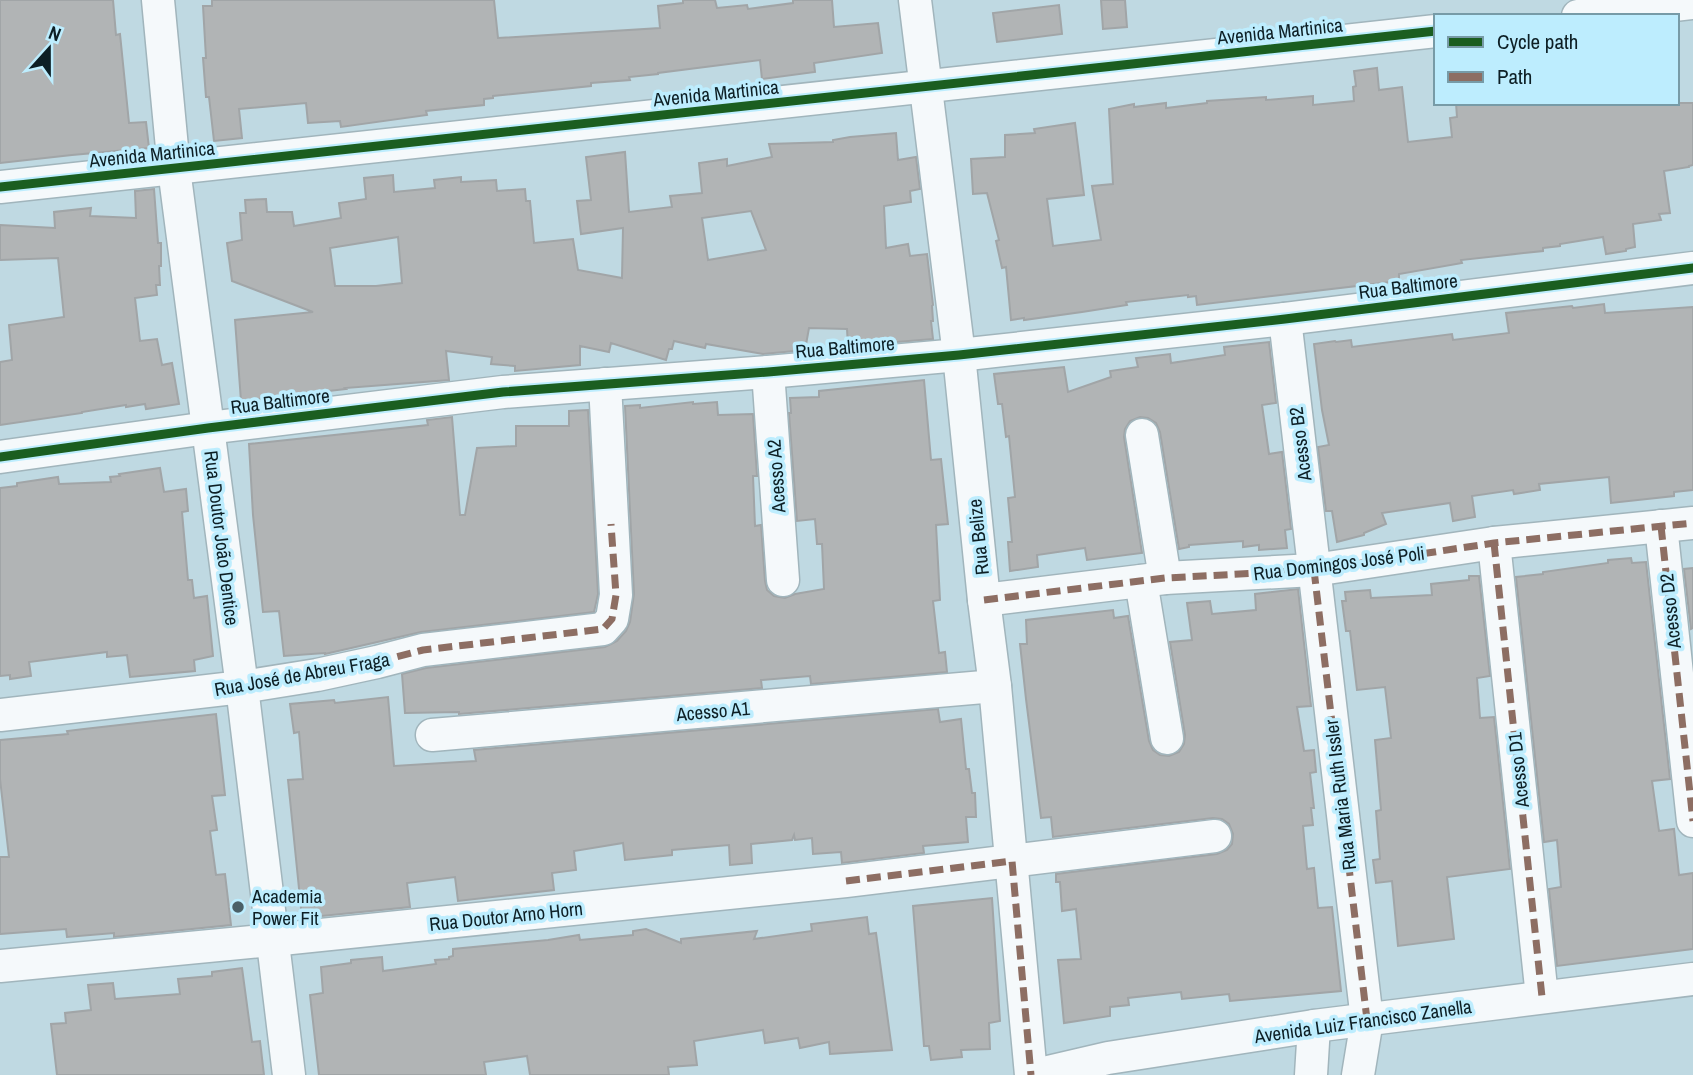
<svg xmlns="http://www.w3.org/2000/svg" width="1693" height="1075" viewBox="0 0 1693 1075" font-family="'Archivo Narrow',sans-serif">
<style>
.building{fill:#b1b4b5;stroke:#a1a5a7;stroke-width:2;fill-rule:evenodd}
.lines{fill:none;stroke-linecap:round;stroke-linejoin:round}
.minor-casing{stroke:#a1b5bc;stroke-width:35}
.minor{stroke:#f5f9fb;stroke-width:32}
.quiet{stroke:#8d6e63;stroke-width:7;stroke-dasharray:14 7;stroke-linecap:butt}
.cycleway-casing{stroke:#bdedfe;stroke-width:13}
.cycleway{stroke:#1b5e20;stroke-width:9}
.poi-dot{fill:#4b6067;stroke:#bdedfe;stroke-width:2.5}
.labels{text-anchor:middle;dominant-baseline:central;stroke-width:7;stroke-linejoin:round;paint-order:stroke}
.street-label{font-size:19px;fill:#0d1f25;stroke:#bdedfe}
.poi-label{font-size:19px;fill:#0d1f25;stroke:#bdedfe;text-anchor:start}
</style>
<rect width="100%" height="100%" fill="#bfd9e2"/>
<g class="building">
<polygon points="0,0 113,0 116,35 120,34 129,123 146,122 149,148 72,155 0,163"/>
<polygon points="212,0 494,0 498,38 660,28 658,6 683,3 683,0 715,0 717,8 747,5 748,9 793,3 793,0 832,0 834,27 878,23 882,53 814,63 815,72 762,79 760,60 658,73 658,74 629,77 630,80 591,83 591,86 493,96 493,98 484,99 484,105 426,111 427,115 341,127 340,121 308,123 306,103 239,109 242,138 214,141 209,97 206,97 203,58 206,58 203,6 212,6"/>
<polygon points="1101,0 1125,0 1127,27 1103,29"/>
<polygon points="1059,5 1062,34 997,42 993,13"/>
<polygon points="1377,68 1379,90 1402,87 1408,142 1452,137 1450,118 1457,117 1456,103 1693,103 1693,165 1689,166 1689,167 1664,171 1670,213 1659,214 1661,220 1633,224 1635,247 1626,249 1626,251 1606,254 1603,237 1560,244 1560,246 1543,248 1543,251 1461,260 1462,263 1399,274 1399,281 1197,305 1196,296 1188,297 1188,295 1126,302 1127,305 1082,312 1024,320 1024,318 1011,320 1006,267 1002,268 996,241 999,240 987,193 973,194 971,159 1005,157 1005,135 1035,133 1034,129 1075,123 1084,195 1047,199 1053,246 1101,240 1092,186 1113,184 1109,109 1134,104 1134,107 1166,103 1166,108 1207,103 1207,101 1266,97 1266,100 1313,96 1313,105 1354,101 1353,87 1356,86 1354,71"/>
<path d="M896 133 898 160 916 157 920 189 910 191 911 202 884 206 886 248 908 244 910 256 927 254 933 305 932 306 933 321H931L933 339 848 346 847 329 809 328 805 350 763 354 706 344 705 348 674 341 672 349H669L666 360 611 343 609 352 580 346V365L515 371V366L491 364 492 357 446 351 449 380 345 388 346 389 241 401 235 320 313 312 232 281 227 243 242 240 240 213H246L245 200 266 199 267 212H292L294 226 341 218 339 203 366 199 364 178 393 175 394 192 435 188 434 180 461 177V182L496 180 497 191 525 189 526 201H530L534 243 573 239 578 270 622 278 623 228 581 234 577 201 591 200 586 157 625 152 629 212 672 207 670 196 702 193 699 163 727 159V166L772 157 769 144 833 142V140L850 137ZM751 211 766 250 708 260 702 218ZM398 237 402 283 376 286H335L330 248Z"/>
<polygon points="154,189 158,243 161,243 161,266 159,266 160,285 156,285 157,295 135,298 140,341 157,339 162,365 172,363 179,404 146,409 145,404 126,407 126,405 82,412 82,413 0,425 0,362 12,360 9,325 64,317 58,258 0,260 0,225 55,228 54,212 91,208 90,216 136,218 135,191"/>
<polygon points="1604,304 1605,313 1693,307 1693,490 1674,492 1674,496 1611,503 1609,477 1539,484 1540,490 1514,494 1513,490 1472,496 1475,517 1453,521 1450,503 1382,513 1386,524 1364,533 1364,535 1337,542 1332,511 1326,511 1318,447 1329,445 1322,410 1314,344 1335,341 1336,342 1351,340 1352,347 1452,334 1453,340 1509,333 1506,313 1572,306 1573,308"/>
<polygon points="1269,342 1276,403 1262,405 1269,454 1282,452 1291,529 1285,530 1287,548 1259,550 1259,545 1243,547 1243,541 1189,545 1189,547 1179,549 1160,432 1156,423 1148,418 1140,417 1130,421 1125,429 1124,437 1142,553 1087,560 1085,548 1037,555 1038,567 1010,571 1008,542 1012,542 1008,498 1015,497 1009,436 1006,437 1002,404 998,404 994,374 1064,367 1068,392 1111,377 1110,371 1138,367 1136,358 1170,354 1171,363 1225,355 1224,347"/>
<polygon points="924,380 931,460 941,459 948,524 936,525 940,600 933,601 939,653 945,652 947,672 811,684 810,676 761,680 762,688 459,714 459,712 405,713 402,674 426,668 605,647 617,641 626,631 630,622 634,594 625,406 640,405 640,408 693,402 693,404 717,402 718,415 753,414 757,476 753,476 755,526 761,525 765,581 767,590 774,596 785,598 795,594 824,589 822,544 817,544 815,519 797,521 789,413 791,413 790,398 819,397 819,391"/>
<polygon points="588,410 598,594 594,612 421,632 325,654 325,653 284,656 279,611 263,612 253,515 249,444 428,425 427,420 452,417 460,515 465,515 477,448 516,446 516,426 569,426 569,411"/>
<polygon points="160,468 164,492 186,489 188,511 182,512 188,580 192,580 194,598 207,596 213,656 194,660 195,671 130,677 127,655 107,657 107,652 29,662 31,676 10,679 10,675 0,676 0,488 17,486 17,483 58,477 59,484 111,482 110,477 120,476 119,474"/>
<polygon points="1631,558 1632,563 1646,562 1670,779 1652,781 1659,831 1674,829 1679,875 1693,873 1693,949 1557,966 1549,889 1561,887 1557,840 1544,842 1516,577 1543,574 1543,572 1608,563 1608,560"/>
<polygon points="1693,568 1693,628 1691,629 1684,569"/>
<polygon points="1469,576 1479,576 1490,676 1477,678 1480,718 1494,717 1510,869 1447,877 1454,939 1398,946 1392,881 1376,883 1373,860 1380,859 1376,811 1381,810 1375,740 1391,738 1385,687 1357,690 1350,631 1346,631 1342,601 1346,601 1345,592 1370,590 1371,598 1432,595 1431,584 1469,580"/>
<polygon points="1298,589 1311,706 1297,707 1304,751 1314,750 1316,772 1310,773 1314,808 1311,808 1313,825 1303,826 1307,869 1314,868 1318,908 1332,907 1341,991 1230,1001 1229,994 1182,999 1181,992 1128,998 1129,1005 1110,1007 1110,1016 1064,1023 1058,960 1081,959 1076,909 1062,911 1060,882 1056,882 1056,874 1217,854 1227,850 1232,844 1233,834 1229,824 1222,819 1213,818 1053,837 1051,817 1041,818 1026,699 1020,644 1027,644 1026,620 1113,610 1114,618 1128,616 1149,741 1153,750 1160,755 1169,756 1179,752 1184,744 1185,735 1170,642 1192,640 1187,603 1210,601 1212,614 1256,610 1255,594"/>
<polygon points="388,697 394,766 476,761 474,750 938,709 940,722 961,719 966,769 969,769 972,793 975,793 976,817 966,817 968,842 923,846 924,853 842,863 841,852 813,854 812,838 795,840 794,835 792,840 751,844 752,863 730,865 729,845 672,850 672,855 625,860 623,843 574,851 576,870 552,873 554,890 458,901 455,877 407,883 410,907 302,918 288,780 303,779 299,732 294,733 290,704 334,700 335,703"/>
<polygon points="216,714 225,795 212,796 217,830 210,831 216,875 225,874 231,925 114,937 114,933 67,937 66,929 0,934 0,857 9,857 0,779 0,740 68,734 67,731 84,729"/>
<polygon points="992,898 1000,1021 989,1023 990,1049 961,1050 962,1057 931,1060 929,1046 924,1046 913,906"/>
<polygon points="867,917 869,934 876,933 892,1050 830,1054 829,1042 800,1048 798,1038 765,1043 763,1030 694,1041 697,1065 668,1067 669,1075 530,1075 527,1056 484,1062 486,1075 319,1075 310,995 323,993 321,967 351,963 351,960 382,957 383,971 436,964 435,960 449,959 449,957 453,956 453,949 548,940 579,935 580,940 633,935 633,931 646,929 681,943 681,939 757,931 754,939 812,931 811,924"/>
<polygon points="242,968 252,1042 260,1041 264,1075 57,1075 51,1024 66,1023 65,1013 91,1010 88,985 113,983 115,999 180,994 178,979 212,976 212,972"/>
</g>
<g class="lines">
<g class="minor-casing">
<g id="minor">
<polyline points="158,0 174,169 242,687 289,1075"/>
<polyline points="915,0 959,355 984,600 995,686 1031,1075"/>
<polyline points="1578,16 1693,3"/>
<polyline points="0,187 1436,31"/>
<polyline points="1285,319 1367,1020 1358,1075"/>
<polyline points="768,372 783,580"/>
<polyline points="1142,435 1165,578"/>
<polyline points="0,457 208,428 503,392 768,372 959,355 1285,319 1693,268"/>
<polyline points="1661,526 1693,821"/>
<polyline points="1494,543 1542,997"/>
<polyline points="1141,581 1167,738"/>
<polyline points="984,600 1165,578 1314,570 1494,543 1693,523"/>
<polyline points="0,715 242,687 317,675 377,662 423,650 603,629 612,619 616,595 605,384"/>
<polyline points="432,735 995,686"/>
<polyline points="0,966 272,940 846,881 1215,836"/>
<polyline points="1035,1075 1108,1058 1314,1026 1693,979"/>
<polyline points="1311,1075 1314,1026"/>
</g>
</g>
<use href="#minor" class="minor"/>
<g class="quiet">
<polyline points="1661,526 1693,821"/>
<polyline points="1494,543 1542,997"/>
<polyline points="1314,570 1367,1020"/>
<polyline points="984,600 1165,578 1314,570 1494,543 1693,523"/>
<polyline points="377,662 423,650 603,629 612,619 616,595 611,524"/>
<polyline points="846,881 1012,861 1031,1075"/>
</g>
<g class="cycleway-casing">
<g id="cycleway">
<polyline points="0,187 1436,31"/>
<polyline points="0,457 208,428 503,392 768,372 959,355 1285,319 1693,268"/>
</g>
</g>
<use href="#cycleway" class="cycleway"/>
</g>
<circle class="poi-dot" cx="238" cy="907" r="7"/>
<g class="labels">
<g class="street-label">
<text transform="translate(1280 31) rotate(-6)">Avenida Martinica</text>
<text transform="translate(716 93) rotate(-6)">Avenida Martinica</text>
<text transform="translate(152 154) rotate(-6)">Avenida Martinica</text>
<text transform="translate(1408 286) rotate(-7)">Rua Baltimore</text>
<text transform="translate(845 347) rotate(-5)">Rua Baltimore</text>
<text transform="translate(280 401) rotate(-7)">Rua Baltimore</text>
<text transform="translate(1300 444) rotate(-97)">Acesso B2</text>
<text transform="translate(776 476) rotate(-94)">Acesso A2</text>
<text transform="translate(978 537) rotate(-96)">Rua Belize</text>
<text transform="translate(222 538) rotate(83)">Rua Doutor João Dentice</text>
<text transform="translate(1339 563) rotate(-7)">Rua Domingos José Poli</text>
<text transform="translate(1670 611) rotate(-96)">Acesso D2</text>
<text transform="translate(302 674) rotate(-10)">Rua José de Abreu Fraga</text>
<text transform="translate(713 711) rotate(-5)">Acesso A1</text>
<text transform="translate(1518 770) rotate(-96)">Acesso D1</text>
<text transform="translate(1340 795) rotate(-97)">Rua Maria Ruth Issler</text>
<text transform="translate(506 916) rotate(-6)">Rua Doutor Arno Horn</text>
<text transform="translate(1363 1021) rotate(-8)">Avenida Luiz Francisco Zanella</text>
</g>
<g class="poi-label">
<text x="252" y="896">Academia<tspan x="252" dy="22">Power Fit</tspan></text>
</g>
</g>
<rect x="1434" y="14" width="245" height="91" fill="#bdedfe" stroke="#779ba7" stroke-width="2"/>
<rect x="1448" y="37" width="35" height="10" fill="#1b5e20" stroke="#779ba7" stroke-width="2"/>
<text x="1497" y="49" font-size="21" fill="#0d1f25">Cycle path</text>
<rect x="1448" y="72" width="35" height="10" fill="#8d6e63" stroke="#779ba7" stroke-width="2"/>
<text x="1497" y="84" font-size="21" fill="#0d1f25">Path</text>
<g transform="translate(49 49) rotate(21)" stroke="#bdedfe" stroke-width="5" paint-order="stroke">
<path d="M0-5L12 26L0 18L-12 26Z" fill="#0d1f25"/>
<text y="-10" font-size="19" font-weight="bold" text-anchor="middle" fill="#0d1f25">N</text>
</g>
</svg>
